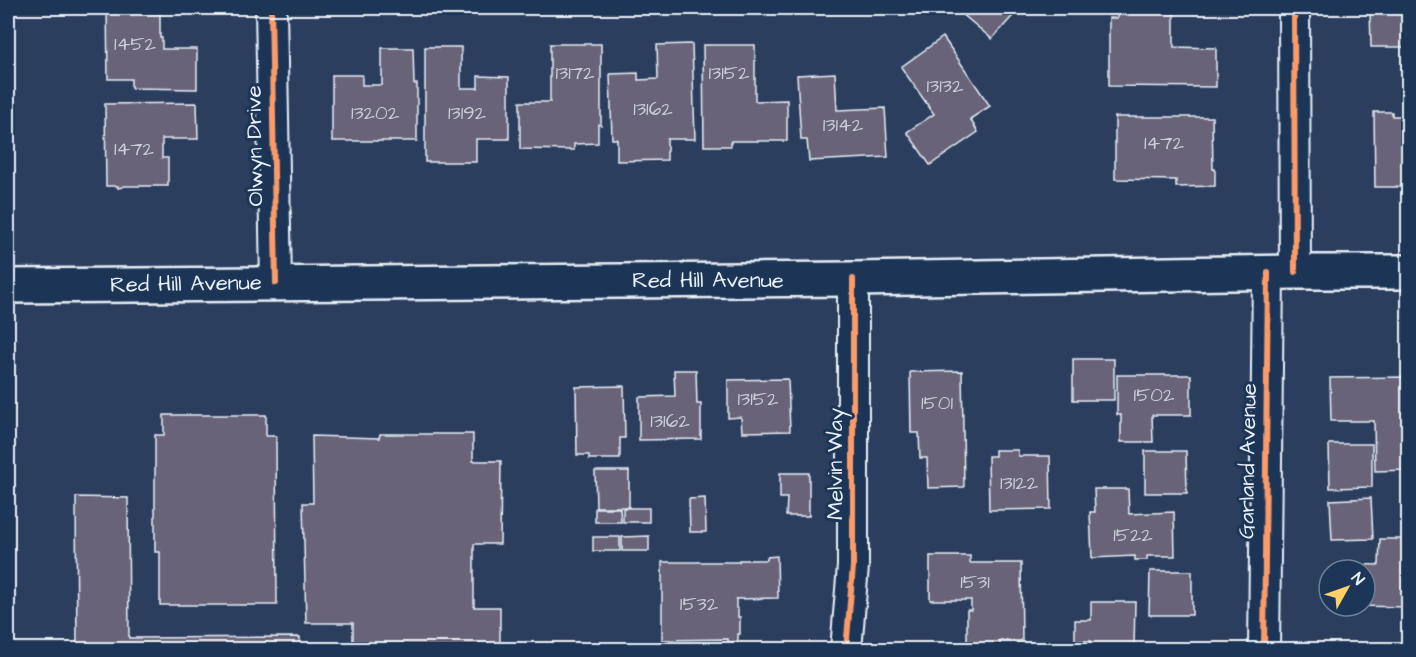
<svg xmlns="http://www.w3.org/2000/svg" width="1416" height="657" viewBox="0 0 1416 657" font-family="'Architects Daughter',sans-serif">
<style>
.building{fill:#696379;stroke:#e8f1f8;stroke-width:1.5}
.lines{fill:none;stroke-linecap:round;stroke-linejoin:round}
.minor-casing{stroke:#e8f1f8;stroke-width:34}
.secondary-casing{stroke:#e8f1f8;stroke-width:38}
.minor{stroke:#1d3557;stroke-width:30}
.secondary{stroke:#1d3557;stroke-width:33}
.cycleway-casing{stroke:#1d3557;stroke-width:10}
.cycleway{stroke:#fa9b69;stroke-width:6}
.labels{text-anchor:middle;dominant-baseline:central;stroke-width:6;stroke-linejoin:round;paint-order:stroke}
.number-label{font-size:20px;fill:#c8ced8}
.street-label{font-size:22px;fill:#e8f1f8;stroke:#1d3557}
</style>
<rect width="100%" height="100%" fill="#2c3e5e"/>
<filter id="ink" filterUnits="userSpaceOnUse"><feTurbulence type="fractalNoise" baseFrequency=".0167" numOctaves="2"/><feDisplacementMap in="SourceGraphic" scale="12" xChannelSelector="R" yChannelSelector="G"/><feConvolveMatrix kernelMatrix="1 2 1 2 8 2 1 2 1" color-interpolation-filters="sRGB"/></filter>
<g filter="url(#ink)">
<g class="building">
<polygon points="107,8 160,8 160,38 162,38 162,49 197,49 197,89 131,88 131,79 108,79"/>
<polygon points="955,8 1020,8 992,39"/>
<polygon points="1117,8 1174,8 1174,47 1216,48 1216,87 1109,86 1109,18 1117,18"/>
<polygon points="1370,8 1408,8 1408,47 1371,47"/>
<polygon points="943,37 990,106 970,119 978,132 930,165 907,132 934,114 901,67"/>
<polygon points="550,44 601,44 601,125 598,124 598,143 574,144 574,150 520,149 520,102 550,102"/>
<polygon points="692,44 695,139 667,139 667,160 617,161 617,139 612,139 610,74 638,73 638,80 658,79 657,45"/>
<polygon points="703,45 755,45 755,101 787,100 787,141 731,141 731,146 704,146"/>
<polygon points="425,47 461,47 461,88 478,88 478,76 509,77 509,139 476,139 476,162 425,162"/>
<polygon points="382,48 413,48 414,84 417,84 417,141 332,141 332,75 362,75 362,85 382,85"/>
<polygon points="835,73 837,110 885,108 888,157 809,161 807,140 801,140 797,75"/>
<polygon points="197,103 198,139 162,139 162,158 168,158 168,186 123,186 123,187 118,188 118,186 106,186 105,104"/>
<polygon points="1374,112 1392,112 1392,116 1408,116 1408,187 1375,187"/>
<polygon points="1115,117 1212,117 1213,169 1215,169 1215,186 1176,187 1176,180 1115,179"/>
<rect x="1073" y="359" width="41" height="41"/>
<polygon points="674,370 696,370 697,404 701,404 701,439 639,440 639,397 675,396"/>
<polygon points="962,371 964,487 928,488 927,458 920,458 919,433 911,433 910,372"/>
<polygon points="1117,375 1191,375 1191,415 1152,415 1153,442 1121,442 1121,415 1117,415"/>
<polygon points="1408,377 1408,470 1375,471 1374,421 1331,421 1330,378"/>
<polygon points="788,379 790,431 742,432 741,417 728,418 728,380"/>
<polygon points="624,386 625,438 620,438 620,459 589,459 589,455 577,455 576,387"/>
<polygon points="164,415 266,415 266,436 276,436 277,605 160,605 160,552 155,552 155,435 164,435"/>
<polygon points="380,434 473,434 473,461 501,461 500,544 474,544 474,607 500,607 500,650 353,650 353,623 306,623 303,503 313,503 312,436 379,438"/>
<polygon points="1329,444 1372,444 1372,487 1330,488"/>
<polygon points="995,450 1018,450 1018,456 1050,456 1051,509 989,510 988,456 995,456"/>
<polygon points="1145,451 1186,451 1187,493 1145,493"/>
<polygon points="595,471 629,471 629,507 596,507"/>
<polygon points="780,473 809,473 809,516 786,516 787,498 780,498"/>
<polygon points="1094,489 1128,489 1129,514 1174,512 1175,556 1147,556 1147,560 1135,560 1135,556 1092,558 1090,512 1095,512"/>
<polygon points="76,497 128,498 129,638 300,637 300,650 77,650"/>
<polygon points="705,498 706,532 690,532 689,499"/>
<polygon points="1371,498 1373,539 1332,540 1330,500"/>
<polygon points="595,508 620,508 621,522 595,522"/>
<rect x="623" y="508" width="26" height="14"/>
<polygon points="649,536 649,551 622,551 622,537"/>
<rect x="593" y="537" width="27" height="14"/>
<polygon points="1380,539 1408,539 1408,607 1356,606 1365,606 1365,570 1340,570 1341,564 1379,565"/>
<polygon points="777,556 778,598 736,599 736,608 738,609 738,617 740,617 740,634 738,634 738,642 728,642 728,639 662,640 662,562 739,562 739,560 767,560 767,557"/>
<polygon points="930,556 970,556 970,563 1021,563 1022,641 1000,641 1000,645 967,644 967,610 971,610 971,600 930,600"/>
<polygon points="1150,571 1192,571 1192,615 1149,615"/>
<polygon points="1091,602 1135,602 1134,647 1159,647 1159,650 1091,650 1091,641 1075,641 1075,620 1091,620"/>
</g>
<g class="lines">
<g class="minor-casing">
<g id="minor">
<polyline points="271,8 276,283"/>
<polyline points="1294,8 1295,272"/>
<polyline points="846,650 853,566 853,279"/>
<polyline points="1264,650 1268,272"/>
</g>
</g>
<g class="secondary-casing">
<polyline id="secondary" points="8,286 853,279 1295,272 1408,272"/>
</g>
<use href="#minor" class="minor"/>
<use href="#secondary" class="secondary"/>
<g class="cycleway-casing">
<g id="cycleway">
<polyline points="271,8 276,283"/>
<polyline points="1294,8 1295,272"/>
<polyline points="846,650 853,566 853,279"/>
<polyline points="1264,650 1268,272"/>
</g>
</g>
<use href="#cycleway" class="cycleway"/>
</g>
</g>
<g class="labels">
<g class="number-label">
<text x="135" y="44">1452</text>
<text x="575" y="73">13172</text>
<text x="729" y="73">13152</text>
<text x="945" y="86">13132</text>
<text x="653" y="109">13162</text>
<text x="375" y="113">13202</text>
<text x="467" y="113">13192</text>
<text x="843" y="125">13142</text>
<text x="1164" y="143">1472</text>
<text x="134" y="149">1472</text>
<text x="1154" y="395">1502</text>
<text x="758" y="399">13152</text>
<text x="937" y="403">1501</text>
<text x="670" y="421">13162</text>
<text x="1019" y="483">13122</text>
<text x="1133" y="535">1522</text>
<text x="975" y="582">1531</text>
<text x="699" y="604">1532</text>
</g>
<g class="street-label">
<text transform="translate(255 146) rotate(-91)">Olwyn Drive</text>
<text x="708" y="280">Red Hill Avenue</text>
<text transform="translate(186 284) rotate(-1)">Red Hill Avenue</text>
<text transform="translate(1248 461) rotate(-89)">Garland Avenue</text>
<text transform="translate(835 464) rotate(-90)">Melvin Way</text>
</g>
</g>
<rect width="1416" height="657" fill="none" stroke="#1d3557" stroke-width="30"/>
<rect x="15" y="15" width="1386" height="627" fill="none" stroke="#e8f1f8" stroke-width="2" filter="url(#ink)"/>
<g transform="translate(1347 588) rotate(50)"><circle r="28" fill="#1d3557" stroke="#6e8097" stroke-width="1.5"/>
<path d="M0-4.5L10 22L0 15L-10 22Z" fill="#ffd166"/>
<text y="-9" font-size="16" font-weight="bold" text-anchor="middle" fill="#e8f1f8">N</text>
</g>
</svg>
